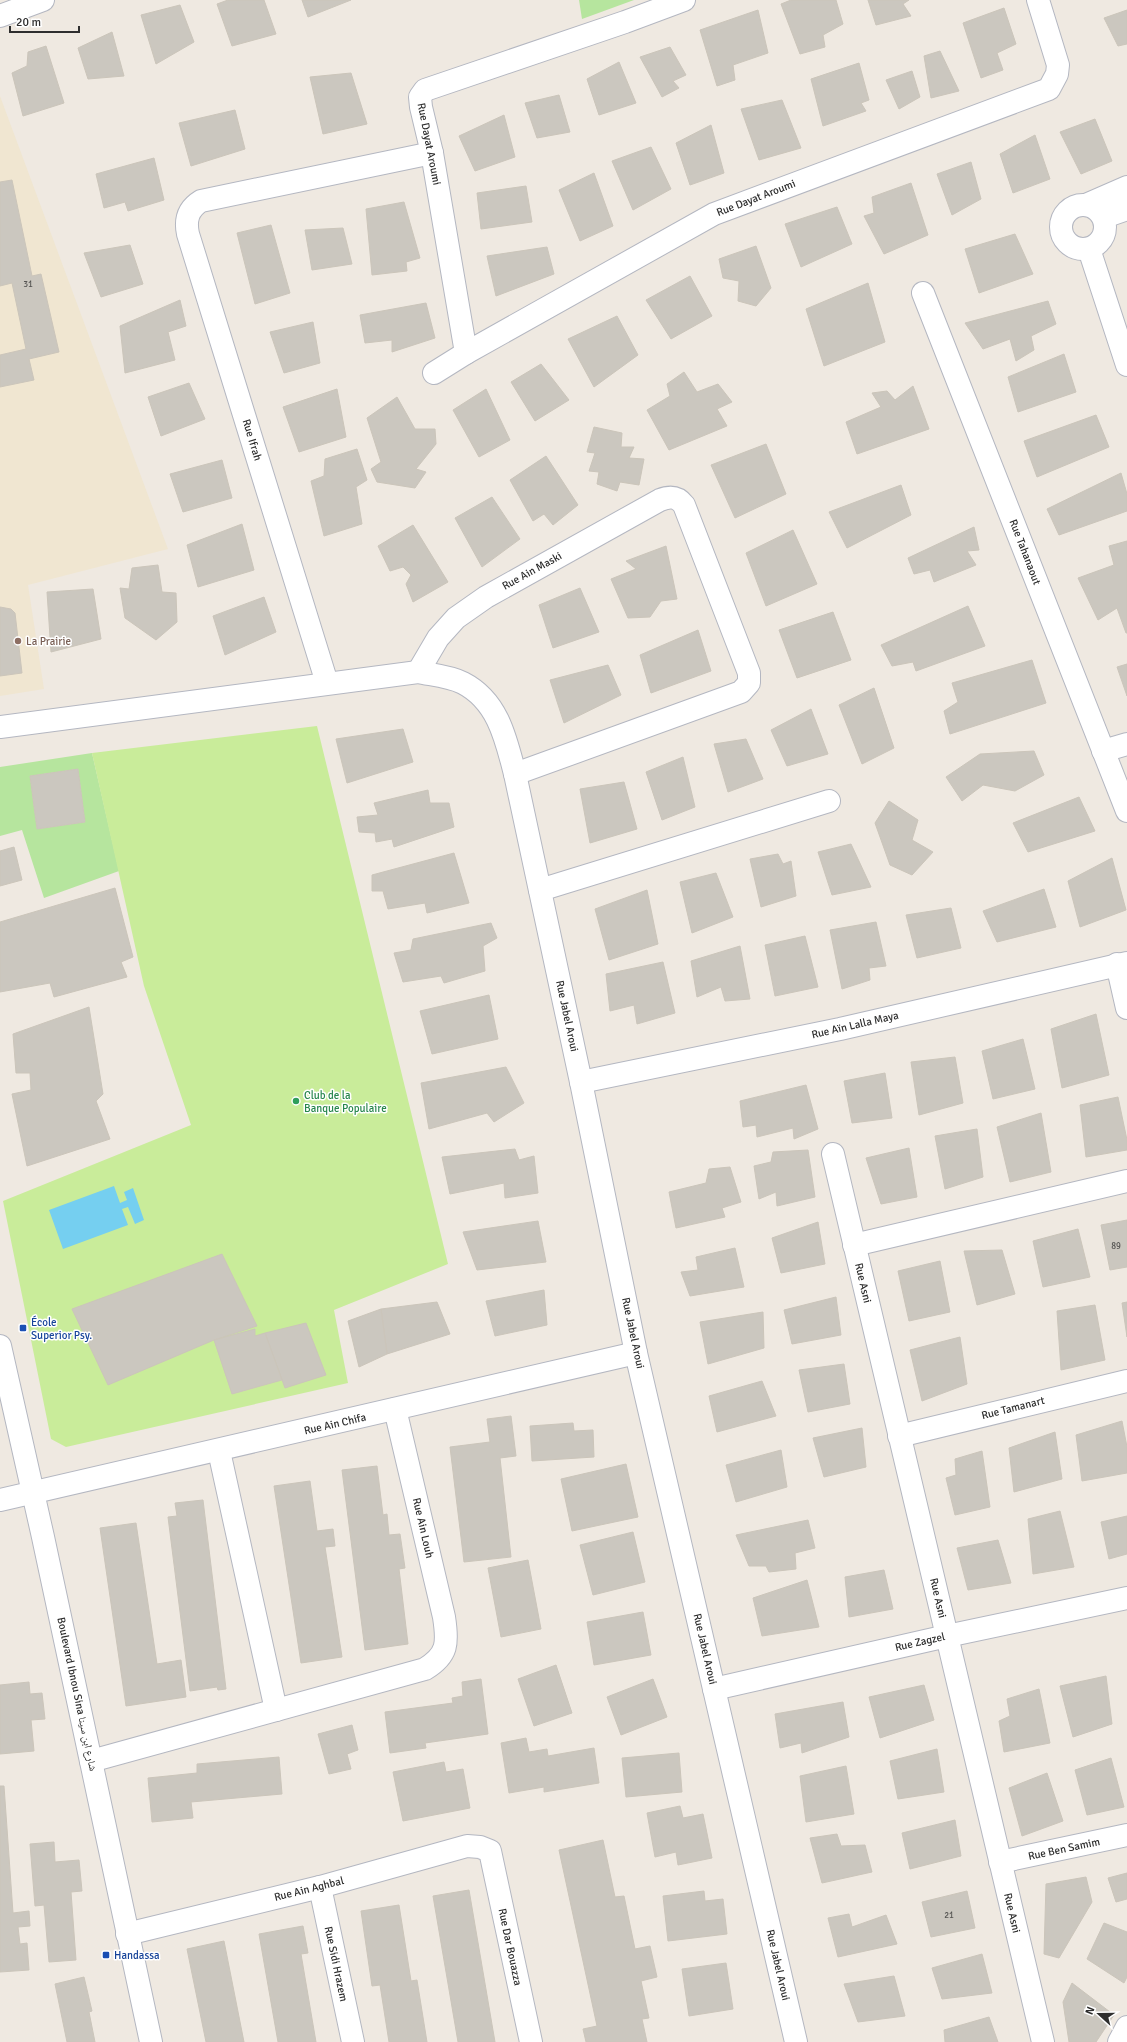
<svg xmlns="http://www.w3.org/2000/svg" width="1127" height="2042" viewBox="0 0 1127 2042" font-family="Signika,'Noto Naskh Arabic',sans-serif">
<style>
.education{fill:#f0e6d1}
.green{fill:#b6e59e;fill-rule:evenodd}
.pitch{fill:#c9ec9a}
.water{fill:#75cff0}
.building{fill:#cbc7bf;stroke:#cbc5ba}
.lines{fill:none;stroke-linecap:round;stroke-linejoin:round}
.street-casing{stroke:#b4b7c1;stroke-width:24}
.secondary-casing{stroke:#b4b7c1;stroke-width:24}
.street{stroke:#fff;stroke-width:22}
.secondary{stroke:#fff;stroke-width:22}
.education-dot{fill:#8d6e63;stroke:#fff;stroke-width:1.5}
.leisure-dot{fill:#2e9e5b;stroke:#fff;stroke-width:1.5}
.transit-dot{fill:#1a4fb4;stroke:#fff;stroke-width:1.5}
.labels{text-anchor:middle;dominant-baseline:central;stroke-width:3;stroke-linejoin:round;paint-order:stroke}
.number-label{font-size:9px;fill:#555452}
.street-label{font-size:11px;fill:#2e2e2e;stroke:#fff}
.education-label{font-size:11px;fill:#785e54;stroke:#fff;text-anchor:start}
.leisure-label{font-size:11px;fill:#27864d;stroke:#fff;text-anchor:start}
.transit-label{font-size:11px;fill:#164399;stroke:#fff;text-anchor:start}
</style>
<rect width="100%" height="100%" fill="#efe9e1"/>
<polygon class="education" points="0,96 168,549 28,585 44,689 0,696"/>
<g class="green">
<polygon points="579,0 634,0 582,19"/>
<path d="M92 753 119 871 44 898 22 830 0 836V767ZM78 769 85 822 37 829 30 776Z"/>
</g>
<polygon class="pitch" points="317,726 448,1264 334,1310 348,1383 66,1447 51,1439 3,1201 191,1125 144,986 92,753"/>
<polygon class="water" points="114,1186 120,1203 127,1200 124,1192 133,1188 144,1220 135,1224 128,1207 122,1209 128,1225 63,1249 49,1210"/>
<g class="building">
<polygon points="228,0 264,0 276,34 232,46 217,4"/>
<polygon points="302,0 351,0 308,17"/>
<polygon points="791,0 836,0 843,24 823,35 825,47 800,54 781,4"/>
<polygon points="868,0 909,0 903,4 911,16 876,25"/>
<polygon points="180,5 194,42 156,64 141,15"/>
<polygon points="1004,8 1016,44 997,53 1003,70 981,78 963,23"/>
<polygon points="758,10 768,53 733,65 735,80 717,86 700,30"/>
<polygon points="1127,10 1127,44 1118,46 1104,18"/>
<polygon points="112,32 124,76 88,79 78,48"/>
<polygon points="46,46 64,103 23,116 12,73 27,66 28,52"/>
<polygon points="670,47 686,75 673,81 679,88 662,97 640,57"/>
<polygon points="940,51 959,91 931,98 924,56"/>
<polygon points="619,62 636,103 599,115 587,79"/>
<polygon points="859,63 869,100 861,103 866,111 823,126 811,79"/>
<polygon points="912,71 920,97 899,109 886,80"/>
<polygon points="351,73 367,124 323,134 310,77"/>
<polygon points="559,95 570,132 537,138 525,103"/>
<polygon points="782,100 801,148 759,160 741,109"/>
<polygon points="235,110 245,149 191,166 179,123"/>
<polygon points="504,115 515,157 475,171 459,136"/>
<polygon points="1095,119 1112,161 1081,174 1060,132"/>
<polygon points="711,125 724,173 690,185 676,143"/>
<polygon points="1035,135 1050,179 1013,193 1000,154"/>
<polygon points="651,147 671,189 633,210 612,161"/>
<polygon points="154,158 164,200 128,211 125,202 104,208 96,174"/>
<polygon points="971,162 981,199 952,215 937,174"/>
<polygon points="594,173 613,226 580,241 559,190"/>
<polygon points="12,180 32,276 41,274 59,352 29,359 34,380 0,387 0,355 26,349 12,283 0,286 0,182"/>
<polygon points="911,183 928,235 884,254 864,216 874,213 872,197"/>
<polygon points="526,186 532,222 481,229 477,193"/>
<polygon points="404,202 420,258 406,262 407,271 372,275 366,209"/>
<polygon points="837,207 852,244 801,267 785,224"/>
<polygon points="271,225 290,293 255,304 237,233"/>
<polygon points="343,228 352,264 312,270 305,230"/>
<polygon points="1015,234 1033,274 979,293 965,249"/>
<polygon points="130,245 143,284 101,297 84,253"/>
<polygon points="756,246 771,288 756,306 738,301 739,281 723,278 719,259"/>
<polygon points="547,247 554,274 496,296 487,256"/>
<polygon points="690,276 712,316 671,339 646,300"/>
<polygon points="868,283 885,342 824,366 806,309"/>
<polygon points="180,300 186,326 168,332 175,360 125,373 120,326"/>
<polygon points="1048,301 1056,324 1031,336 1034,350 1016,361 1010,339 983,349 965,323"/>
<polygon points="426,303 435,338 392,352 392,340 365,343 360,315"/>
<polygon points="617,316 638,355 594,387 568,339"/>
<polygon points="313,322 320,363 284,373 270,332"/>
<polygon points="1064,354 1076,392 1018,412 1008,377"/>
<polygon points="541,364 569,400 535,421 511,382"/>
<polygon points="684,372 697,392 718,384 732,402 717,409 727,426 669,450 647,410 670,396 667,384"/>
<polygon points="189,383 205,419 161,436 148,397"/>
<polygon points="913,386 929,429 857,454 846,422 881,407 872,393 887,391 895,400"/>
<polygon points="337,389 346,437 299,452 283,407"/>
<polygon points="486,389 510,440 479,457 453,410"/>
<polygon points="397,397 415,429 435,429 436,444 416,469 426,472 415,488 377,482 371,469 381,462 367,418"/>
<polygon points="1096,415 1109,447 1037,477 1024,441"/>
<polygon points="594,427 622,433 621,447 634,447 629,458 644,459 639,485 620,482 617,491 597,484 599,472 589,471 595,453 587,452"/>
<polygon points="766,444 786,494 735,518 711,465"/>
<polygon points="357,449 367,480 356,487 362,524 324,536 311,481 324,476 325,459"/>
<polygon points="546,456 578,505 553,525 544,514 533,521 510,480"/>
<polygon points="222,460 232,498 183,512 170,474"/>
<polygon points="1121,473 1127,494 1127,511 1059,535 1047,509"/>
<polygon points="901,485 911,515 847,548 829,512"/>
<polygon points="492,497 520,539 482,567 455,518"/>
<polygon points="242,524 254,570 198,587 187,545"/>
<polygon points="413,525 448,582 413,602 406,584 411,575 403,567 390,571 378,546"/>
<polygon points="974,527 979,550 967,551 976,565 934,582 930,570 914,574 908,558"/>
<polygon points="793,530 817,584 766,606 746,553"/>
<polygon points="1127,541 1127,633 1126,633 1117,608 1098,620 1078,578 1114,565 1109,546"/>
<polygon points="666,546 677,599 661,601 650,617 628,618 611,579 636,569 626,561"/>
<polygon points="158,565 162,592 176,593 177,622 156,640 125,618 120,588 129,589 132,568"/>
<polygon points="580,588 599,632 553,648 539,605"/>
<polygon points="93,589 101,639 51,652 47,592"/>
<polygon points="264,597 276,632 225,655 213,616"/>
<polygon points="968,606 985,646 916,671 913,662 892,666 881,645"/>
<polygon points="0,607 11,609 15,613 22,673 0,676"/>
<polygon points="833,612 851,660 797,678 779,630"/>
<polygon points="698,630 711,671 651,693 640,655"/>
<polygon points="1032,660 1046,703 950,734 944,711 958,702 952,683"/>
<polygon points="1127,664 1127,696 1117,667"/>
<polygon points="608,665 621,695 564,723 550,680"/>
<polygon points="874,688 894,748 862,764 839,705"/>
<polygon points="811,709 828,754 787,766 771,730"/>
<polygon points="403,729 413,762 347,783 336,739"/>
<polygon points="746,739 763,779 728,792 714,744"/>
<polygon points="1034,751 1044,775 1015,791 983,785 962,801 946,777 980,754"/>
<polygon points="683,757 695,807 662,820 646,772"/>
<polygon points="78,769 85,822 37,829 30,776"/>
<polygon points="624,782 637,829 590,843 580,789"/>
<polygon points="428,790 430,803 449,803 454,827 394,847 392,839 376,842 375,833 359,832 357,817 378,815 374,803"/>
<polygon points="1079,797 1095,831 1028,852 1013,823"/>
<polygon points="889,801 918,820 912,840 933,852 912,875 890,865 875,823"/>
<polygon points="851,844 871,887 832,895 818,852"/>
<polygon points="14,847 22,880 0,886 0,851"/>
<polygon points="454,853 469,903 427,913 425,903 388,909 383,891 372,891 372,875"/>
<polygon points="778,854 783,864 791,861 796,896 761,907 750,859"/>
<polygon points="1112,858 1126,910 1080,927 1068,881"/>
<polygon points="716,873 733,917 692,933 680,882"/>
<polygon points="115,888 133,957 121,962 127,977 54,997 50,983 0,992 0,922"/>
<polygon points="1044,889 1056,927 997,942 983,911"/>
<polygon points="647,890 658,944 609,960 595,909"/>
<polygon points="951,908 961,948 917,958 906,915"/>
<polygon points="876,922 886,966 869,968 870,980 842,989 830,930"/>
<polygon points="491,923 497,938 483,946 485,971 444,983 441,976 403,982 394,953 411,950 413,939"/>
<polygon points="805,936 818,987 775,996 765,945"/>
<polygon points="740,946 750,999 725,1001 721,987 697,997 691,961"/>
<polygon points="663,962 675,1013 637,1024 634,1005 610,1011 606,974"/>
<polygon points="489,995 498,1039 432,1054 420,1011"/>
<polygon points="89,1007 103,1094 96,1101 110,1139 27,1166 12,1094 31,1090 30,1073 16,1073 13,1034"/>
<polygon points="1096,1014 1109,1075 1062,1088 1051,1029"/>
<polygon points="1023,1039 1035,1089 993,1099 982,1051"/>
<polygon points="955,1057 963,1103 919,1115 911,1062"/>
<polygon points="506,1067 524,1103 494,1122 487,1113 429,1129 421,1083"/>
<polygon points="885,1073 892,1118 852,1123 844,1081"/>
<polygon points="806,1085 818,1129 794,1139 793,1128 757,1137 756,1125 743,1127 740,1101"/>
<polygon points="1118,1097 1127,1140 1127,1150 1086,1157 1080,1105"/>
<polygon points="1041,1113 1051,1172 1010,1182 997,1127"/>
<polygon points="977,1129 983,1177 945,1189 935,1136"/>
<polygon points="909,1148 917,1197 881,1204 866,1158"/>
<polygon points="515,1149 519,1160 534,1156 538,1193 505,1198 504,1183 450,1194 442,1157"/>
<polygon points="808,1150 815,1197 777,1206 776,1192 759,1199 754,1166 771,1162 773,1152"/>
<polygon points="730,1167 741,1202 722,1208 725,1217 676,1228 669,1192 706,1183 709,1169"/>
<polygon points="1127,1220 1127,1267 1110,1270 1101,1225"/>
<polygon points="538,1221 546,1262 477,1270 463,1232"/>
<polygon points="818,1222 825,1264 781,1273 772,1238"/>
<polygon points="1078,1229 1090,1277 1043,1287 1033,1241"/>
<polygon points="735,1248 744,1287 690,1296 681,1272 698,1270 696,1257"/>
<polygon points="1002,1250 1015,1294 977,1305 964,1251"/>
<polygon points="222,1254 257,1326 214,1340 108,1385 72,1309"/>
<polygon points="940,1261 950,1312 909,1321 898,1271"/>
<polygon points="544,1290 547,1325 495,1336 486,1301"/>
<polygon points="836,1297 841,1335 792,1344 784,1310"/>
<polygon points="437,1302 450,1334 387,1354 381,1309"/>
<polygon points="1127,1302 1127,1337 1122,1303"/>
<polygon points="1095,1305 1105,1360 1061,1370 1057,1311"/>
<polygon points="381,1309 387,1354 359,1367 348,1321"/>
<polygon points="763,1312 764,1348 708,1364 700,1322"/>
<polygon points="306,1323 326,1375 285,1388 265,1333"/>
<polygon points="255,1329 255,1336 265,1333 282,1380 232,1394 214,1340"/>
<polygon points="960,1337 967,1384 922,1401 910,1350"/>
<polygon points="844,1364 850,1404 808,1412 799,1370"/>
<polygon points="762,1381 776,1416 717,1432 709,1396"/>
<polygon points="511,1416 516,1456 500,1458 511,1557 464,1562 450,1447 490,1442 487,1419"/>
<polygon points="1122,1421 1127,1447 1127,1473 1082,1481 1076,1435"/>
<polygon points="573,1423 574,1431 593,1430 594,1457 532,1461 530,1426"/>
<polygon points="862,1428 866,1467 824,1477 813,1438"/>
<polygon points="1055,1432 1062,1479 1014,1492 1009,1448"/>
<polygon points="781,1450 787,1487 736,1502 726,1465"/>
<polygon points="982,1451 990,1507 955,1515 946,1478 956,1475 955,1459"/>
<polygon points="626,1464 638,1517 572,1531 561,1479"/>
<polygon points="377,1466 383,1515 387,1514 389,1535 400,1534 405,1568 399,1569 408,1644 365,1650 342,1470"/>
<polygon points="310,1481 317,1531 333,1529 335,1546 325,1547 342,1657 301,1663 274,1486"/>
<polygon points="203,1500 226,1689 218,1690 217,1687 190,1691 168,1517 177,1516 175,1503"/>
<polygon points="1060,1511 1074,1567 1033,1574 1028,1519"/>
<polygon points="1127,1516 1127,1554 1109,1559 1101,1522"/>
<polygon points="808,1520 815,1548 795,1553 796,1569 769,1572 766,1566 749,1566 736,1535"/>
<polygon points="136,1523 157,1664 181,1660 186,1697 126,1706 100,1528"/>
<polygon points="633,1532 645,1582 593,1595 580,1545"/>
<polygon points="998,1540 1011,1583 968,1590 957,1548"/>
<polygon points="528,1560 541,1629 501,1637 488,1568"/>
<polygon points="884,1570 893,1609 849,1617 845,1577"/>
<polygon points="807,1580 819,1627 762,1636 753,1598"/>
<polygon points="643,1612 651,1655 594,1665 587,1622"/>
<polygon points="556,1665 572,1713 534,1726 518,1679"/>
<polygon points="1106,1676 1112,1724 1073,1737 1060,1686"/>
<polygon points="481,1679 488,1734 425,1743 426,1748 390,1753 385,1712 453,1703 452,1698 463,1696 462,1682"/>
<polygon points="653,1679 667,1717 621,1735 607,1697"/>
<polygon points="29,1682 30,1694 42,1693 45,1719 31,1720 34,1751 0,1754 0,1685"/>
<polygon points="924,1685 934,1720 880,1738 869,1697"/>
<polygon points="1039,1689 1050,1743 1004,1752 999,1721 1010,1716 1007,1699"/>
<polygon points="843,1702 849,1737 802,1753 801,1743 780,1748 775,1714"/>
<polygon points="352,1725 358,1750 347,1754 351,1769 329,1774 318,1734"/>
<polygon points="526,1738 529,1752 547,1749 548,1756 594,1748 599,1783 544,1792 544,1787 509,1793 501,1743"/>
<polygon points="937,1749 944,1792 898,1799 890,1761"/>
<polygon points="679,1753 682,1792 626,1797 622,1758"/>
<polygon points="279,1757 282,1794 191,1802 193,1818 152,1822 148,1778 197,1773 197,1764"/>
<polygon points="1111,1758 1124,1807 1087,1815 1075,1770"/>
<polygon points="444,1762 446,1772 463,1769 470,1808 403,1821 393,1772"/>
<polygon points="846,1766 854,1814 806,1822 800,1776"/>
<polygon points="1047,1773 1063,1821 1022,1836 1009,1788"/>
<polygon points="0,1786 4,1786 13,1913 29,1911 30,1926 18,1927 20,1944 27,1943 29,1970 0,1972"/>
<polygon points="680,1806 683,1818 703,1814 712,1858 678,1865 676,1852 655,1857 647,1813"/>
<polygon points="955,1820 961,1856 910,1869 902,1833"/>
<polygon points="837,1834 841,1846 865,1845 872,1872 822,1883 810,1838"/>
<polygon points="603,1840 615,1897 624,1896 635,1949 650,1946 657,1977 641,1981 649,2018 642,2019 647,2042 586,2042 583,2029 597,2026 559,1850"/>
<polygon points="54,1842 55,1862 79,1860 82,1891 71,1892 76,1960 49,1962 44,1905 35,1906 30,1844"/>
<polygon points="1127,1873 1127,1899 1116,1902 1108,1878"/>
<polygon points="1086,1877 1092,1902 1059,1958 1044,1954 1046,1884"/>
<polygon points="469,1890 495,2042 458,2042 433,1896"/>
<polygon points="704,1891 705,1901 723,1899 727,1934 668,1941 663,1896"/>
<polygon points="967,1891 975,1928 931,1937 922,1902"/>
<polygon points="399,1905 411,1981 417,1980 427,2042 389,2042 380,1985 372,1986 361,1911"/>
<polygon points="849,1914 852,1927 886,1915 897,1944 838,1957 828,1918"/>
<polygon points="1104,1923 1127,1932 1127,1977 1124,1983 1087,1959"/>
<polygon points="303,1926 308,1953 301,1954 316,2042 278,2042 259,1934"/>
<polygon points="224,1941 244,2042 206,2042 187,1949"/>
<polygon points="982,1954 992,1993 942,1999 932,1968"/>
<polygon points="726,1963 733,2009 689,2016 682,1969"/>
<polygon points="894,1976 905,2016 858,2022 844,1984"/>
<polygon points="84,1977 92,2011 89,2012 95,2042 67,2042 55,1984"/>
<polygon points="1072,1983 1114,2015 1096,2042 1069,2042 1063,2002"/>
<polygon points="989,2017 998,2042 945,2042 944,2030"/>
</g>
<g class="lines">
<g class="street-casing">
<g id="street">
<polyline points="0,16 43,0"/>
<polyline points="1088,204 1127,187"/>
<circle cx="1083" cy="227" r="22"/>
<polyline points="1104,217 1127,209"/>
<polyline points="1089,249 1127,365"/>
<polyline points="923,293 1127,811"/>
<polyline points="466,353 432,153 421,107 420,97 425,90 625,22 684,0"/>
<polyline points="434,373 466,353 714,214 1049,89 1057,74 1058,65 1038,0"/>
<path d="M418 672 438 638 456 618 486 597 660 500C670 496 677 496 684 505L749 673V683L741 692 515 774"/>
<path d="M327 683 188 234C185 220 188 209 201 201L432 153"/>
<path d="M0 727 418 672C432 675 449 676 463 683 498 701 506 739 515 774L581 1082 636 1353 796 2042"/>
<polyline points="1103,751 1127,744"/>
<polyline points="540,890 829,801"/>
<polyline points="1117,964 1127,1008"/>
<polyline points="581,1082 840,1029 1127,963"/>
<polyline points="833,1154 1043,2042"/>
<polyline points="854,1245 1127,1181"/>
<polyline points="899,1436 1127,1381"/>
<polyline points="219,1451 276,1710"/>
<polyline points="0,1500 636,1353"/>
<polyline points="714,1689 947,1636 1127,1598"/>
<path d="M91 1761 425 1669C448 1655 448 1643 444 1617L395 1409"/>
<polyline points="1000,1862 1127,1835"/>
<polyline points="320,1887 353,2042"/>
<polyline points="127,1934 320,1887 467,1846 480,1847 490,1851 531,2042"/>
<polyline points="1119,2042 1127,2027"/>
</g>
</g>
<g class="secondary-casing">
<polyline id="secondary" points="0,1346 43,1537 151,2042"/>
</g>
<use href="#street" class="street"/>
<use href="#secondary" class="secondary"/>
</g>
<circle class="education-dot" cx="18" cy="641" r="4"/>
<circle class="leisure-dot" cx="296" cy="1101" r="4"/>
<g class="transit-dot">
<rect x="19" y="1324" width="8" height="8" rx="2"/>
<rect x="102" y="1951" width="8" height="8" rx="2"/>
</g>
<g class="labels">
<g class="number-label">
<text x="28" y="284">31</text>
<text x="1116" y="1246">89</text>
<text x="949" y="1915">21</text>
</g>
<g class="street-label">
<text transform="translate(429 144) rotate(79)">Rue Dayat Aroumi</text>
<text transform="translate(756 198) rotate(-21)">Rue Dayat Aroumi</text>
<text transform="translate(252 440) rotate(73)">Rue Ifrah</text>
<text transform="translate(1025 552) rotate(69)">Rue Tahanaout</text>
<text transform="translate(532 571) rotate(-29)">Rue Ain Maski</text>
<text transform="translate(567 1016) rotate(78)">Rue Jabel Aroui</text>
<text transform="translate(855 1025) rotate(-13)">Rue Aïn Lalla Maya</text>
<text transform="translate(863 1283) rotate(77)">Rue Asni</text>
<text transform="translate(633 1333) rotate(78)">Rue Jabel Aroui</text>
<text transform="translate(1013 1408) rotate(-14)">Rue Tamanart</text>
<text transform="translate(335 1424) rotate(-13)">Rue Ain Chifa</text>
<text transform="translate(423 1528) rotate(77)">Rue Ain Louh</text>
<text transform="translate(938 1598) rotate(77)">Rue Asni</text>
<text transform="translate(920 1642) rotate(-13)">Rue Zagzel</text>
<text transform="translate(705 1649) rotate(77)">Rue Jabel Aroui</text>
<text transform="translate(77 1694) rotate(78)">Boulevard Ibnou Sina شارع ابن سينا</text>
<text transform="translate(1064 1849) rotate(-12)">Rue Ben Samim</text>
<text transform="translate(309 1889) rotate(-14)">Rue Ain Aghbal</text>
<text transform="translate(1012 1913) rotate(77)">Rue Asni</text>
<text transform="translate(510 1947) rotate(78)">Rue Dar Bouazza</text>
<text transform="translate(336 1964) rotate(78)">Rue Sidi Hrazem</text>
<text transform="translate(778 1965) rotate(77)">Rue Jabel Aroui</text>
</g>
<g class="education-label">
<text x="26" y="641">La Prairie</text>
</g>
<g class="leisure-label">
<text x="304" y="1095">Club de la<tspan x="304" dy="13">Banque Populaire</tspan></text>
</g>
<g class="transit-label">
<text x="31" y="1322">École<tspan x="31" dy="13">Superior Psy.</tspan></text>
<text x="114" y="1955">Handassa</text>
</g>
</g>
<g transform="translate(1099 2014) rotate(291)" stroke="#ffffff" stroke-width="3" paint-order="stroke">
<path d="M0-3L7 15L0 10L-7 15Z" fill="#2e2e2e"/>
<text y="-6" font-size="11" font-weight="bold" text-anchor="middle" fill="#2e2e2e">N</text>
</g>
<path d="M10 26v6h69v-6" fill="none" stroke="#2e2e2e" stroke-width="2"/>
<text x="16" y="26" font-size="12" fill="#2e2e2e" stroke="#ffffff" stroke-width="3" paint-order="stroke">20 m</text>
</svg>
